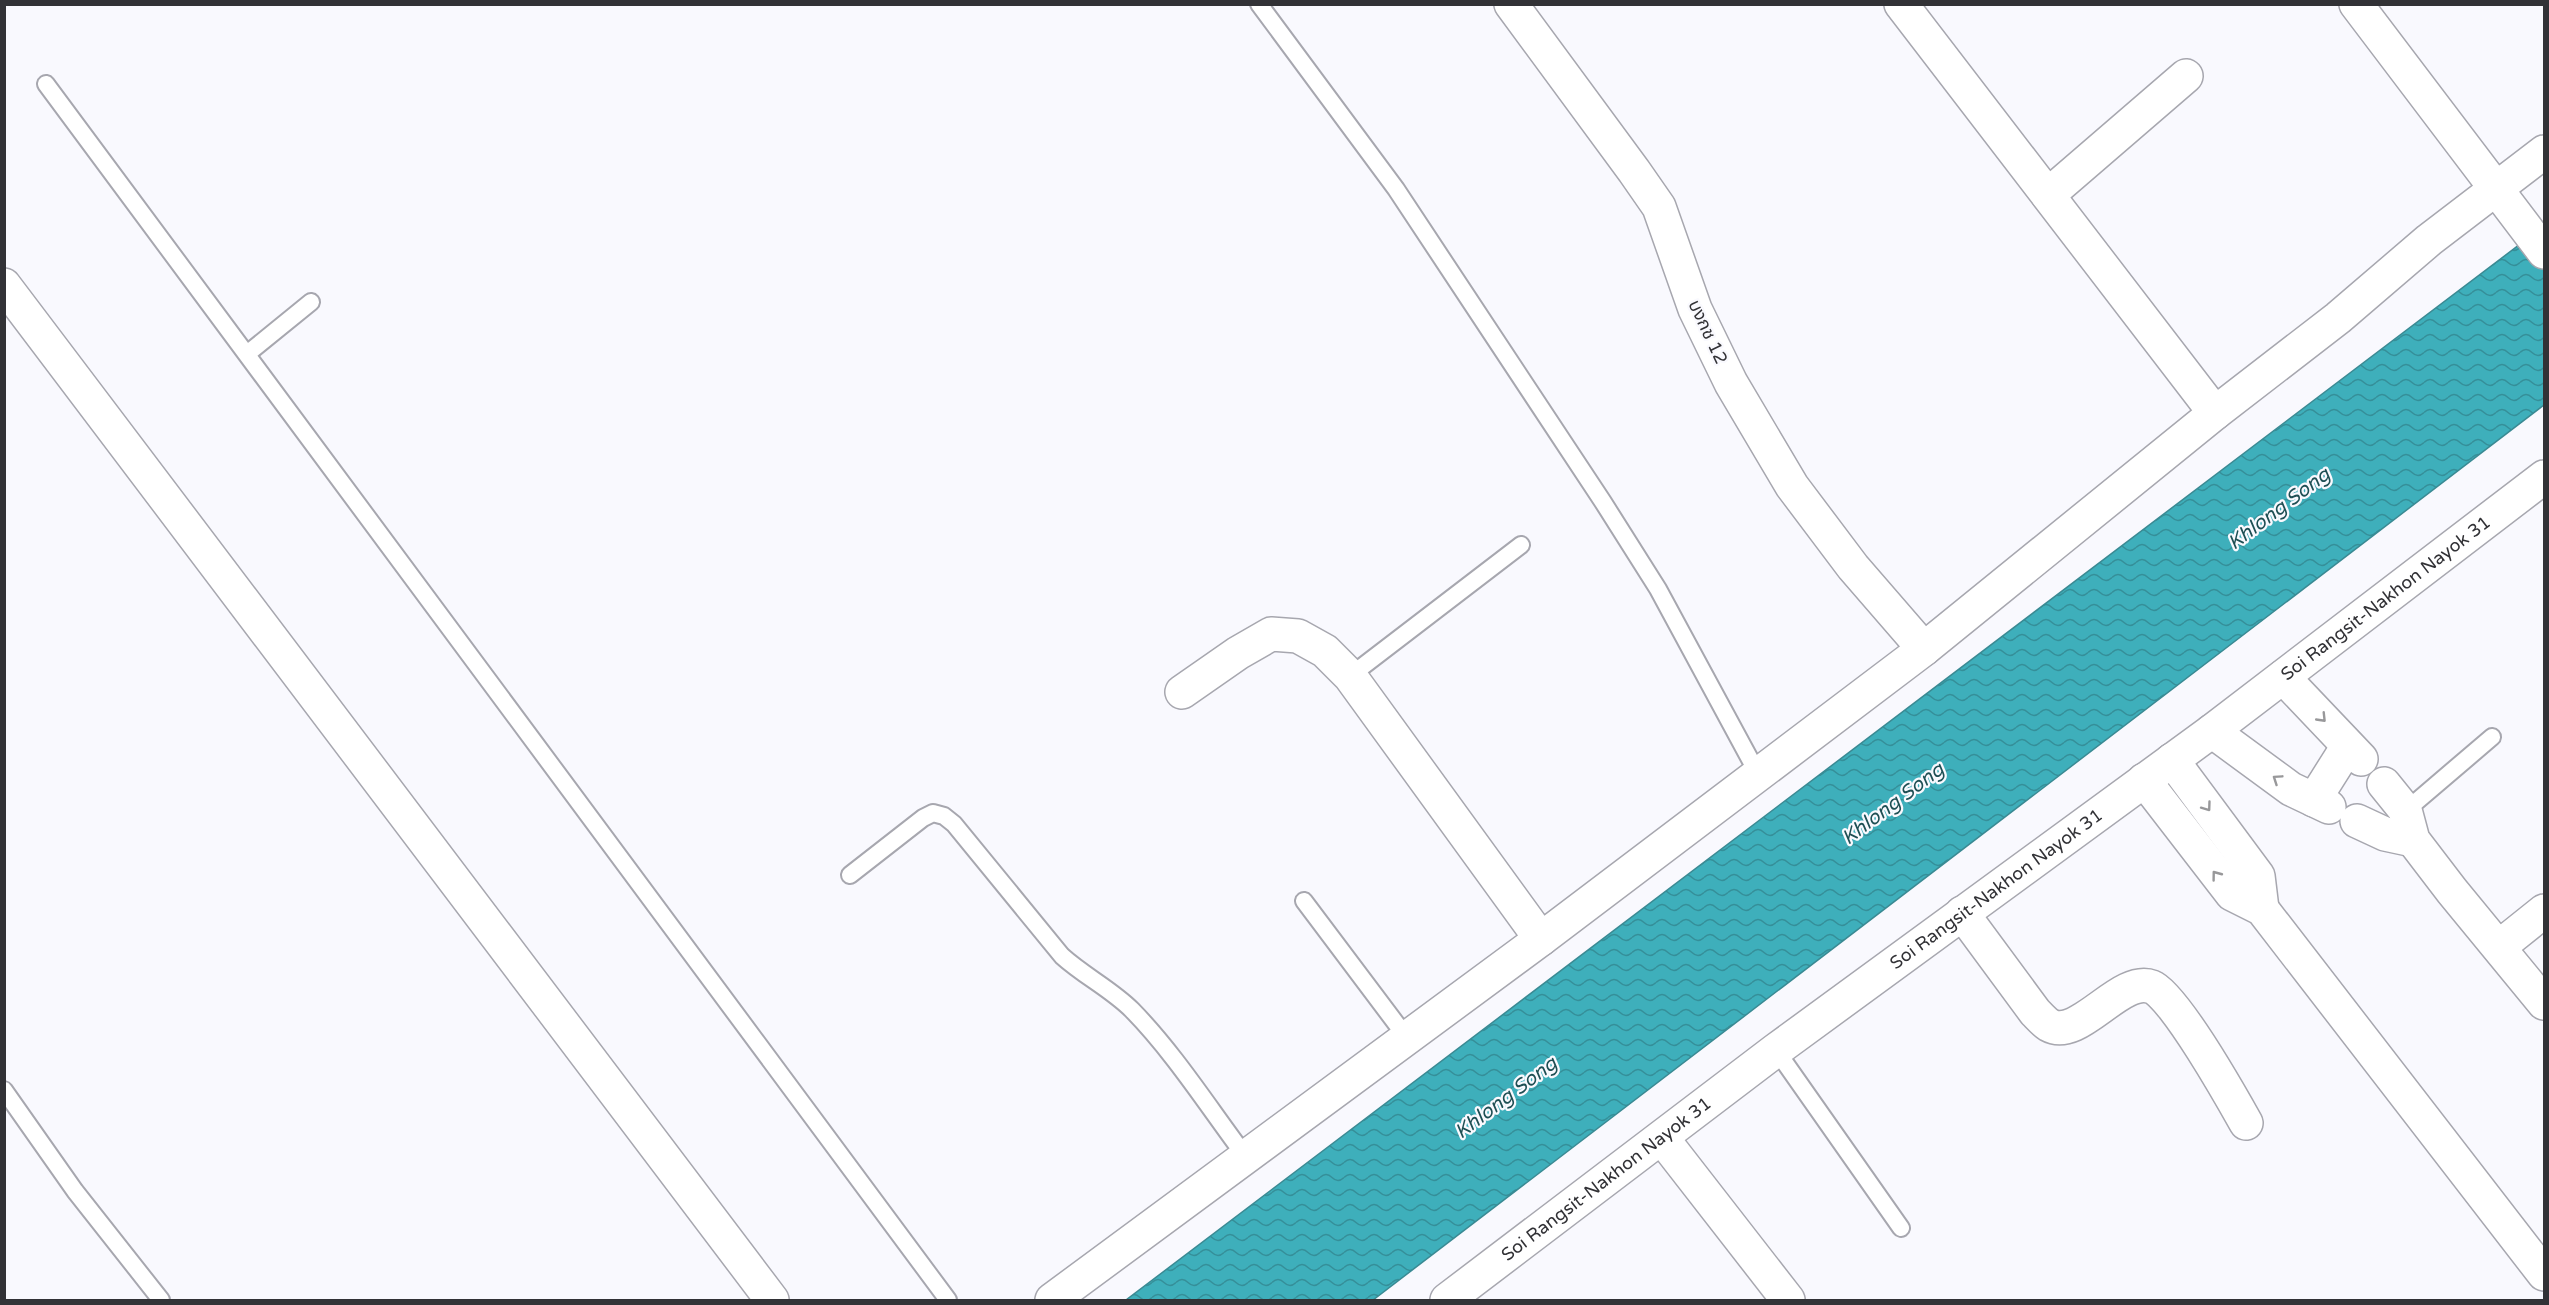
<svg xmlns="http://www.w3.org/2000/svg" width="2549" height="1305" viewBox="0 0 2549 1305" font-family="'Varela Round','Noto Sans Thai',sans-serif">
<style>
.water{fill:url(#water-waves);stroke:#3a8a93;stroke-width:1.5}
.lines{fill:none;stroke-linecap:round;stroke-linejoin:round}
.lane-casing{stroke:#a7a7af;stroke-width:20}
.street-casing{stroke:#a7a7af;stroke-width:36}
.secondary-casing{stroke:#a7a7af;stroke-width:36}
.lane{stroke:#fff;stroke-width:16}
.street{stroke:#fff;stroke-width:33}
.secondary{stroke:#fff;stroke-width:33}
.oneway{stroke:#98989a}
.labels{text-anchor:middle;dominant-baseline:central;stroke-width:4.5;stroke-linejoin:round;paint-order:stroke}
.street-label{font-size:18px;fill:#323236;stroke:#f9f9fe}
.water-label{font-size:20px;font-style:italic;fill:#1e4f54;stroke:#f9f9fe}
</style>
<defs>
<pattern id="water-waves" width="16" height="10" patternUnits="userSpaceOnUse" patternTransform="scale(1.5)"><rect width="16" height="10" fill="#3eafbb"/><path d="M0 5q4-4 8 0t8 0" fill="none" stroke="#358f99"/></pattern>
</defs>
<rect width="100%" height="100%" fill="#f9f9fe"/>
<polygon class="water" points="2544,226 2544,405 1373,1300 1126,1300"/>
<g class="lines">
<g class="lane-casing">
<g id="lane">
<polyline points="1259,4 1396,189 1603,502 1658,589 1758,774"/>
<polyline points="46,84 948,1300"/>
<polyline points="247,354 311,302"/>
<polyline points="1350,676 1521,545"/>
<polyline points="2403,813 2492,737"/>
<path d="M850 875 923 818 933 813 944 816 954 824 1062 956C1084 976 1111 989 1132 1010 1175 1054 1209 1108 1246 1157"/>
<polyline points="1304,901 1407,1038"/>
<polyline points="1776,1050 1901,1228"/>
<polyline points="4,1090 75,1191 161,1300"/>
</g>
</g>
<g class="street-casing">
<g id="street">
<polyline points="1511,4 1634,171 1659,207 1695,309 1731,383 1792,486 1853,567 1924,649"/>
<polyline points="1901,4 2215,413"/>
<polyline points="2356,4 2544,252"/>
<polyline points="2048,195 2186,76"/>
<polyline points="4,285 772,1300"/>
<polyline points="2283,677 2361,759"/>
<polyline points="1182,692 1238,653 1271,634 1298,636 1325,651 1350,676 1541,939"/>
<polyline points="2212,731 2291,789 2329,807"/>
<polyline points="2172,760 2258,876 2262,909"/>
<polyline points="2144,780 2232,894 2262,909 2544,1274"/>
<polyline points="2384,784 2405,810 2413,840 2452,891 2544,1003"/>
<polyline points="2314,800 2348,746"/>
<polyline points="2357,821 2385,834 2413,840"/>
<path d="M1962 913 2035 1012C2039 1016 2044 1022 2049 1025 2079 1042 2120 975 2152 987 2174 995 2232 1098 2246 1123"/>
<polyline points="2499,947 2544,911"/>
<polyline points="1662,1138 1788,1300"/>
</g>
</g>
<g class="secondary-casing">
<g id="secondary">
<polyline points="1052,1300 1541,939 1924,649 2215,413 2338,318 2429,240 2544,152"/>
<path id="s1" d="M1447 1300 1776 1050 2212 731 2544 477"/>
</g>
</g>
<use href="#lane" class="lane"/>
<use href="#street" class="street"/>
<use href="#secondary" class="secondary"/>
</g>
<defs><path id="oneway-chevron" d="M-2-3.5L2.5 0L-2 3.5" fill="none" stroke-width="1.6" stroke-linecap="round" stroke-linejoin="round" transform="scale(1.5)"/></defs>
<g class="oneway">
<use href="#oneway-chevron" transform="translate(2322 718) rotate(46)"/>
<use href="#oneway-chevron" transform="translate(2277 779) rotate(-146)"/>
<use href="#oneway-chevron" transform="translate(2207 807) rotate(54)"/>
<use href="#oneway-chevron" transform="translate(2216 875) rotate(-127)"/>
</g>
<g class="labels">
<g class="street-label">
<text transform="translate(1708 332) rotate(65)">บงกช 12</text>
<text stroke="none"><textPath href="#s1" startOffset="1172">Soi Rangsit-Nakhon Nayok 31</textPath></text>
<text stroke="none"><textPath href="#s1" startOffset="686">Soi Rangsit-Nakhon Nayok 31</textPath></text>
<text stroke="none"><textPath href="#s1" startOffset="200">Soi Rangsit-Nakhon Nayok 31</textPath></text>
</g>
<g class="water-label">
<text transform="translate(2279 509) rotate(-37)">Khlong Song</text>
<text transform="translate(1893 804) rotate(-37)">Khlong Song</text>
<text transform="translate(1506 1098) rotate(-37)">Khlong Song</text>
</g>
</g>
<rect width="2549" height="1305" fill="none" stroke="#323236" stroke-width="12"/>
</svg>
